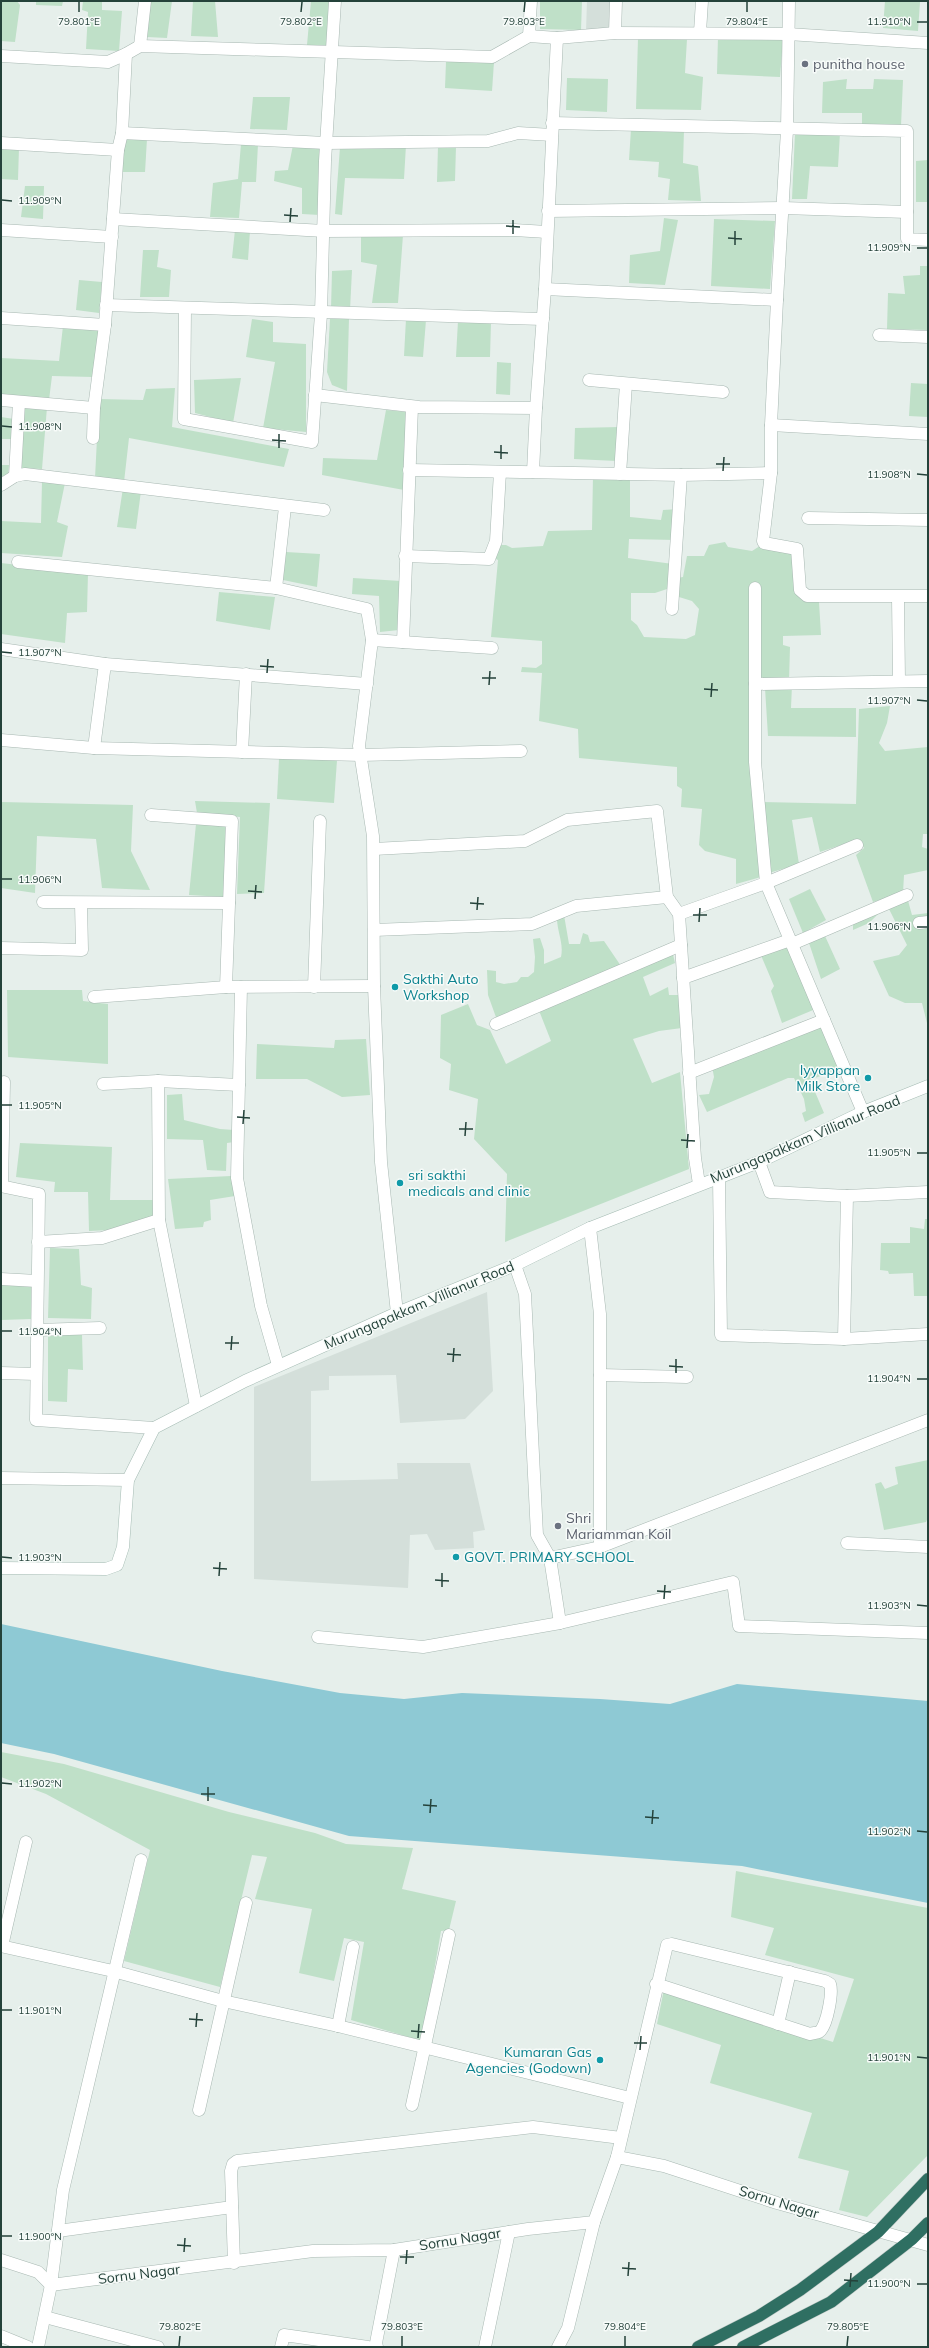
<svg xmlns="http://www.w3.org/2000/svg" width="929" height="2348" viewBox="0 0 929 2348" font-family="Mulish,sans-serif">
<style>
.built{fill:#d4dfda}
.green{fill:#bfe0c8}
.water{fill:#8ec9d4}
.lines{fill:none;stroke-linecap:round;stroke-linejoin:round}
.street-casing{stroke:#a8b8b2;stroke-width:13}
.secondary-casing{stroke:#a4bbb3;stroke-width:13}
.highway-casing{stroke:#c2cac8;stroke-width:13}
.street{stroke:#fff;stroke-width:12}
.secondary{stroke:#fff;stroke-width:12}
.highway{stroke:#2f6f62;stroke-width:12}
.ticks{fill:none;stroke:#24423a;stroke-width:1.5}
.worship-dot{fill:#6b7280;stroke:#f7fbf9;stroke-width:1.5}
.culture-dot{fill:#0f9aa8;stroke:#f7fbf9;stroke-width:1.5}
.labels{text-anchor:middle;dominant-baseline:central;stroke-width:3;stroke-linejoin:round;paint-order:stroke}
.worship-label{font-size:14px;fill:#5b616d;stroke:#f7fbf9;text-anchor:start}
.culture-label{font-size:14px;fill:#0d838f;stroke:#f7fbf9;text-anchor:start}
.street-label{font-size:14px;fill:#24423a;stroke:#f7fbf9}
.ticks-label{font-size:10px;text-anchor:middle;fill:#24423a;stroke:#f7fbf9;stroke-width:3;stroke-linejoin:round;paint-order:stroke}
</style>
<rect width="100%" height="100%" fill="#e6efeb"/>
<g class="built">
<polygon points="587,1 610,1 609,32 586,31"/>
<polygon points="487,1292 493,1391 465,1419 400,1423 396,1375 329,1376 329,1390 311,1391 311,1481 398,1479 397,1463 470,1463 485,1530 473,1532 474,1548 435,1550 427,1534 410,1535 408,1588 254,1579 254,1387"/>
</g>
<g class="green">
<polygon points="1,1 17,1 20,5 15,42 1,41"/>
<polygon points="36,1 63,1 62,6 36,5"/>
<polygon points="83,1 102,1 102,10 122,11 119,51 86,49 88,12 82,10"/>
<polygon points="151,1 172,1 167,38 147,37"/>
<polygon points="193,1 215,1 218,37 191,36"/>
<polygon points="311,1 332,1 328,45 307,45"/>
<polygon points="540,1 582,1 581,30 540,29"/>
<polygon points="885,1 920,2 918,31 883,28"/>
<polygon points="718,37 783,39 780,77 717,74"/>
<polygon points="638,38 687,39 685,73 703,77 701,110 636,109"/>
<polygon points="446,62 494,62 492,91 445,88"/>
<polygon points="567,78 608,79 607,112 566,110"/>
<polygon points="847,79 846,89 873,89 874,79 903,80 901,126 862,124 862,113 822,113 823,82"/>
<polygon points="253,97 290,97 287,130 250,129"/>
<polygon points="631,129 684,130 683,163 698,166 701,201 668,200 670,179 658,177 659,162 629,160"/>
<polygon points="795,133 840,133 838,167 810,166 807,199 792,199"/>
<polygon points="124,136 147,139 145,172 119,172"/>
<polygon points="241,144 258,144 256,182 242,182 239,218 210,217 213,183 238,179"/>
<polygon points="293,145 322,148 320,215 302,214 302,188 274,181 275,171 288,170"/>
<polygon points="406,145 404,179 345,178 342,215 335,214 340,147"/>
<polygon points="2,146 19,147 18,180 1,179"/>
<polygon points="438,146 456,146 455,181 437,182"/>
<polygon points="928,160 928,202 916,202 916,161"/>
<polygon points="25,186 44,186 43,219 21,217"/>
<polygon points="664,218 678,220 665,285 629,283 630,255 660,251"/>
<polygon points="714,219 775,221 770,289 711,286"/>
<polygon points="235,230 250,231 248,260 232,258"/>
<polygon points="403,235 398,303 372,303 377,265 361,262 361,236"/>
<polygon points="143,250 159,250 157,267 171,270 169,297 140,297"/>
<polygon points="920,266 928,266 928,330 887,329 888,293 905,294 903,276 920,275"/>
<polygon points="352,270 350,310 331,309 332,271"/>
<polygon points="79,280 102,282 99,313 76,310"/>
<polygon points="349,318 347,391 332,385 327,372 330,319"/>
<polygon points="252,319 273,322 273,342 306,344 306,432 263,428 275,362 246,357"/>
<polygon points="406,319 426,320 423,357 404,356"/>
<polygon points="458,321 491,322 490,357 456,357"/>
<polygon points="63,326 100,329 93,377 52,376 49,400 1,395 1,358 59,361"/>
<polygon points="497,362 511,363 510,395 496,394"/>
<polygon points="241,378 233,423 195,413 194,380"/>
<polygon points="911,383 928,384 928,417 909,416"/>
<polygon points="175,388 172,427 289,449 284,467 129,438 124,482 95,478 99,399 143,400 146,389"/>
<polygon points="22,406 47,407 42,469 18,468"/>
<polygon points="386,410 407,412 404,490 322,475 323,458 377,460"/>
<polygon points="1,417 14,419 12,439 1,439"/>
<polygon points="620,427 617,461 574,459 575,428"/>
<polygon points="1,465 9,465 8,476 1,476"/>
<polygon points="593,475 630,476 630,517 661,520 663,510 678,509 675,540 629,539 628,558 673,564 670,588 655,593 631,593 631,620 637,625 644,637 686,639 695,635 699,609 692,601 679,597 677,578 683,577 687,556 704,556 709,545 725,542 728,547 752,551 763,544 792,548 798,590 819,602 821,635 783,636 783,645 790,647 789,681 758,682 761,877 736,884 736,859 705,851 699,845 702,809 681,807 682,789 677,786 677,767 579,758 578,729 539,721 542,673 521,672 522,667 536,668 542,664 542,641 491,637 498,560 492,557 497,545 506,545 512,548 543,546 548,531 592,530"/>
<polygon points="42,482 65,483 57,522 68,526 62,557 1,553 1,521 41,523"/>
<polygon points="123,488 141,491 136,529 117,527"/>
<polygon points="286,552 320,554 317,587 283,580"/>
<polygon points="1,563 88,573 87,612 67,613 65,643 1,634"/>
<polygon points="353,578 401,581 399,630 380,632 379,596 352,594"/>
<polygon points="219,592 275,597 270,630 216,621"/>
<polygon points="792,685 791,708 856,708 856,737 768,736 765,688"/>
<polygon points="890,706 887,723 879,743 885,751 928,747 928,834 923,834 922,847 928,849 928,870 904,875 903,893 873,902 856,855 864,848 859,839 820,852 812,817 792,820 799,864 769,873 762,802 856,804 859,709"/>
<polygon points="279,759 337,760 334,803 277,799"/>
<polygon points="195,801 270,803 264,893 237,894 240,817 197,813"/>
<polygon points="1,802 133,805 131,851 150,890 102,888 96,839 37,836 35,893 1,888"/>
<polygon points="196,824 227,825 224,897 189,895"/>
<polygon points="810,889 826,920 803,933 789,899"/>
<polygon points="907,897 912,915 928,913 928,1027 922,1003 905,1003 889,996 873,961 899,955 907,945 887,905"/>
<polygon points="882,910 869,923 853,930 853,924 825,936 840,969 821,979 809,943 823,933"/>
<path d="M564 915 569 944H580L583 933 588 935 590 942 604 941 621 966 497 1020 488 995 487 970 496 971V982L504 984 517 982 521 977H528L534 972 535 957 533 939 540 938 544 950V964L561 957C564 943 557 932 557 918Z"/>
<polygon points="789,942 818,1008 782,1023 771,991 774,986 760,953"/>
<polygon points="672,950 675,963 643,977 650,996 668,987 669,995 679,995 682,1028 659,1031 633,1039 652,1083 680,1072 689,1169 505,1242 507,1174 474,1139 478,1099 449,1090 451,1064 440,1058 441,1015 468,1004 477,1025 490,1030 506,1064 551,1041 538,1008"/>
<polygon points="7,990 82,990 83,1001 108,1004 108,1064 8,1057"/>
<polygon points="822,1022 841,1068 810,1080 824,1113 805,1122 802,1113 806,1111 804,1099 794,1078 788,1078 707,1112 699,1095 709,1094 714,1077 712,1066"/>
<polygon points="366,1039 370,1095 342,1097 307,1079 256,1079 257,1044 334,1048 335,1040"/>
<polygon points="182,1094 184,1120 220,1129 234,1130 234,1142 227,1143 226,1171 207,1170 203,1140 167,1139 167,1095"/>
<polygon points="20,1143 112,1147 110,1200 153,1200 153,1218 110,1230 89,1231 88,1192 54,1192 55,1182 16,1177"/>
<polygon points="231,1176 235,1196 210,1200 211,1220 204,1222 203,1227 175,1229 168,1179"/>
<polygon points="925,1219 928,1219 928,1296 914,1296 913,1273 889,1274 888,1271 880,1270 881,1243 910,1243 910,1227 924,1229"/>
<polygon points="50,1248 79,1249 81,1285 92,1288 91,1319 48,1318"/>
<polygon points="1,1283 31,1284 31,1319 1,1320"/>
<polygon points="48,1335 82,1335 83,1370 68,1369 67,1402 48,1401"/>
<polygon points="928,1460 928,1517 926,1522 884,1530 875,1484 881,1482 885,1489 898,1484 895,1467"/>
<polygon points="1,1752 64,1764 229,1812 315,1833 346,1844 413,1848 402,1889 456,1901 449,1930 441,1931 422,2041 351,2020 364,1942 344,1938 334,1981 299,1973 312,1909 255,1899 267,1857 252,1855 220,1987 124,1961 150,1850 46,1794 1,1777"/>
<polygon points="736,1871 928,1908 928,2155 867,2217 839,2210 849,2171 798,2158 812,2113 710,2083 721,2045 657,2024 664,1989 833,2042 854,1979 765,1955 774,1928 731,1917"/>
</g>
<polygon class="water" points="1,1624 222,1671 340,1693 404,1699 462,1693 600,1699 670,1704 737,1684 928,1701 928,1903 742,1866 349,1836 54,1754 1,1743"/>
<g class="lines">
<g class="street-casing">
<g id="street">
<polyline points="789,1 787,130 777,300 771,425 771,473 763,541 764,543 797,549 800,590 807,596 928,596"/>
<polyline points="700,32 702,1"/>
<polyline points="615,33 616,1"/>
<polyline points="529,36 531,1"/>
<polyline points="140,46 145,1"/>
<polyline points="1,56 108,62 126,54 140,46 492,57 529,36 557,38 615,33 788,34 928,43"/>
<polyline points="552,123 907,131 907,239 928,240"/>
<polyline points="122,133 326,143 488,141 518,133 552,135"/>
<polyline points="1,143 118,150"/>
<polyline points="548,211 783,208 907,212"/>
<polyline points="113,219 324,231 514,230 547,232"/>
<polyline points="1,230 112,237"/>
<polyline points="545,289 777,300"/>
<polyline points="106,305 543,319"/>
<polyline points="185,308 184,419 312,442 321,314 325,161 335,1"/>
<polyline points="1,318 105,325"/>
<polyline points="879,335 928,337"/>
<polyline points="589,380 723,392"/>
<polyline points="315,395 419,407 536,408 533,472"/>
<polyline points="1,400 94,408"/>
<polyline points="536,408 545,289 557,38"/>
<polyline points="771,425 928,434"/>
<polyline points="93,438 94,408 105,325 118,150 122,133 126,54"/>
<polyline points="409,470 681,475 771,473"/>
<polyline points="620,474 626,384"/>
<polyline points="15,476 19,402"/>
<polyline points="1,485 15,476 25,474 324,510"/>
<polyline points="808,518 928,520"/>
<polyline points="405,556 489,559 496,541 500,472"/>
<polyline points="18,562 276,588 367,609 372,640 359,746 373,836 374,986 381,1162 397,1313"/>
<polyline points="276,588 285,507"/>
<polyline points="755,588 755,762 766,883 863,1112"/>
<polyline points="898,597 899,681"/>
<polyline points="672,609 681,475"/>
<polyline points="372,640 492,648"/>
<polyline points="403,642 412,407"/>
<polyline points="1,649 105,664"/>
<polyline points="755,684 928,681"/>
<polyline points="1,740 94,748 105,664 367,684"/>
<polyline points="94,748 361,755 521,751"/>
<polyline points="242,752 246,674"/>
<polyline points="151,815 232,821 226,987"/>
<polyline points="374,849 525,841 567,820 657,811 667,897 679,914 695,1158 699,1184"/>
<polyline points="43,902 229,903"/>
<polyline points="679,914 766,883 857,845"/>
<polyline points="919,923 928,922"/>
<polyline points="374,930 532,924 576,906 667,897"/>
<polyline points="792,944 907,895"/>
<polyline points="1,948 82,950 81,903"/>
<polyline points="683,978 790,940"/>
<polyline points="241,987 237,1178 261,1306 278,1365"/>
<polyline points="314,987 320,821"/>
<polyline points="94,997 226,987 374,986"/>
<polyline points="496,1024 681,945"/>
<polyline points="689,1073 824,1020"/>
<polyline points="158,1081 159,1220 196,1406"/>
<polyline points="103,1084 158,1081 239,1085"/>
<polyline points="759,1162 770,1192 847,1196 928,1192"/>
<polyline points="719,1177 721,1335 844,1339 928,1334"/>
<polyline points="1,1186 39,1194 36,1420 154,1428"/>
<polyline points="2,1186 4,1082"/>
<polyline points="590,1228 600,1314 600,1547"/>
<polyline points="38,1242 102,1238 159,1220"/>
<polyline points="515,1265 525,1294 537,1535 550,1558 560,1623"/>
<polyline points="1,1279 37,1281"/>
<polyline points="37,1330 100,1328"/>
<polyline points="844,1339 847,1196"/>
<polyline points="1,1373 36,1374"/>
<polyline points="600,1375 687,1377"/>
<polyline points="1,1478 128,1480"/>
<polyline points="847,1543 928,1547"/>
<polyline points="550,1558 600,1547 928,1420"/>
<polyline points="318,1637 423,1647 560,1623 733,1582 739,1626 928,1633"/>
<polyline points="1,1946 113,1971 223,2001 338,2026 630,2098"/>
<polyline points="2,1946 26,1842"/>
<polyline points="778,2024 790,1972"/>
<polyline points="338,2026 353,1947"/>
<polyline points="412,2105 449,1935"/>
<polyline points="199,2110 246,1903"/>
<path d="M617 2157 667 1945 672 1944 825 1981 830 1984C833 1992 827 2027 819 2032 817 2033 813 2033 810 2034L656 1984"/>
<polyline points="58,2231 232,2207"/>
<polyline points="1,2260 38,2272 51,2285"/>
<polyline points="234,2263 231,2171 233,2164 237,2161 533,2127 621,2138"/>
<polyline points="51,2285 63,2190 141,1860"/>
<polyline points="45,2317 158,2347"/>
<polyline points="1,2336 28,2347"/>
<polyline points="38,2347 51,2285 313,2251 394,2250 528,2229 594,2222 617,2157 664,2166 777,2203 928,2245"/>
<polyline points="281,2347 284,2335 368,2347"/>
<polyline points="377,2347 376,2343 394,2250"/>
<polyline points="485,2347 509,2232"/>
<polyline points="558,2347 568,2328 594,2222"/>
</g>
</g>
<g class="secondary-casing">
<polyline id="secondary" points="1,1568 106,1569 117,1565 123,1547 128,1480 154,1428 245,1381 397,1313 515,1265 590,1228 759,1162 863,1112 928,1086"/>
</g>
<g class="highway-casing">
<g id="highway">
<polyline points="698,2347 759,2316 800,2290 878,2232 928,2179"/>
<polyline points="743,2347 831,2302 912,2239 928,2223"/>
</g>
</g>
<use href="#street" class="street"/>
<use href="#secondary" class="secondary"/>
<use href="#highway" class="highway"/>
</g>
<path class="ticks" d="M79 12V2M301 12 302 2M524 12 525 2M747 12V2M917 22H927M2 200 12 201M284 215 298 216M290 222 291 208M506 226 520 227M513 234V220M728 238 742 239M735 245V231M917 248H927M2 426 12 427M272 440 286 441M279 448V434M494 452 508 453M501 459V445M716 464H730M723 471 724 457M917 474 927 475M2 652 12 653M260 666 274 667M267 673 268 659M482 678H496M489 685 490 671M704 689 718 690M711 697 712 683M917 700 927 701M2 879H12M248 891 262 892M255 899 256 885M470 903 484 904M477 910 478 897M693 915H707M699 922 700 908M917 927H927M2 1105H12M237 1117 250 1118M243 1124 244 1110M459 1129H473M465 1136 466 1122M681 1140 695 1141M687 1148 688 1134M917 1153H927M2 1331H12M225 1343H239M231 1350 232 1336M447 1354 461 1355M453 1362 454 1348M669 1366 683 1367M676 1373V1359M917 1379H927M2 1557 12 1558M213 1568 227 1569M219 1576 220 1562M435 1580 449 1581M442 1587V1573M657 1591 671 1592M664 1599 665 1585M917 1605 927 1606M2 1783 12 1784M201 1794H215M208 1801V1787M423 1805 437 1806M430 1813 431 1799M645 1817 659 1818M652 1824 653 1810M917 1831 927 1832M2 2010H12M189 2019 203 2020M196 2027 197 2013M411 2031 425 2032M418 2038 419 2024M634 2043H647M640 2050 641 2036M917 2057 927 2058M2 2236H12M177 2245 191 2246M184 2252 185 2238M400 2257H414M406 2264 407 2250M622 2268 636 2269M628 2276 629 2262M844 2280 858 2281M917 2284H927M850 2287 851 2273M179 2346 180 2336M402 2346V2336M625 2346V2336M847 2346 848 2336"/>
<g class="worship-dot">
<circle cx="805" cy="64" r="4"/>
<circle cx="558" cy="1526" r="4"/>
</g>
<g class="culture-dot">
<circle cx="395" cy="987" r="4"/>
<circle cx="868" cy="1078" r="4"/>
<circle cx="400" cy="1183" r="4"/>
<circle cx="456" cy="1557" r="4"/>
<circle cx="600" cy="2060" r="4"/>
</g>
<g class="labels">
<g class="worship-label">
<text x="813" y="64">punitha house</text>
<text x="566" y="1518">Shri<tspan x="566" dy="16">Mariamman Koil</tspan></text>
</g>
<g class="culture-label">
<text x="403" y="979">Sakthi Auto<tspan x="403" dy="16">Workshop</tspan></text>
<text x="860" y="1070" text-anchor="end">Iyyappan<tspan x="860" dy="16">Milk Store</tspan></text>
<text x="408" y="1175">sri sakthi<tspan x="408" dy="16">medicals and clinic</tspan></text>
<text x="464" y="1557">GOVT. PRIMARY SCHOOL</text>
<text x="592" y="2052" text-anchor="end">Kumaran Gas<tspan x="592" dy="16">Agencies (Godown)</tspan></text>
</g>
<g class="street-label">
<text transform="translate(805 1139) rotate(-23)">Murungapakkam Villianur Road</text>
<text transform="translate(419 1305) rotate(-23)">Murungapakkam Villianur Road</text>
<text transform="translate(779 2202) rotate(17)">Sornu Nagar</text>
<text transform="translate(460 2239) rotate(-9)">Sornu Nagar</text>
<text transform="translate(139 2274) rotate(-7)">Sornu Nagar</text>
</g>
</g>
<g class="ticks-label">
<text x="889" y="25">11.910°N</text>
<text x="301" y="25">79.802°E</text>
<text x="524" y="25">79.803°E</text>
<text x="747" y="25">79.804°E</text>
<text x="79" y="25">79.801°E</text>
<text x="40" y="204">11.909°N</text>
<text x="889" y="251">11.909°N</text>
<text x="40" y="430">11.908°N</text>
<text x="889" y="478">11.908°N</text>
<text x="40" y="656">11.907°N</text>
<text x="889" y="704">11.907°N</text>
<text x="40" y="883">11.906°N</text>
<text x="889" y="930">11.906°N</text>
<text x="40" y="1109">11.905°N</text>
<text x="889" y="1156">11.905°N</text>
<text x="40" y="1335">11.904°N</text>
<text x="889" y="1382">11.904°N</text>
<text x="40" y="1561">11.903°N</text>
<text x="889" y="1609">11.903°N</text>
<text x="40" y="1787">11.902°N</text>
<text x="889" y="1835">11.902°N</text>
<text x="40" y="2014">11.901°N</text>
<text x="889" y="2061">11.901°N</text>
<text x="40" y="2240">11.900°N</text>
<text x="889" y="2287">11.900°N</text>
<text x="180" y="2330">79.802°E</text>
<text x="402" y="2330">79.803°E</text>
<text x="625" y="2330">79.804°E</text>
<text x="848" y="2330">79.805°E</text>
</g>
<rect width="929" height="2348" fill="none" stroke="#24423a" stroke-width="4"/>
</svg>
